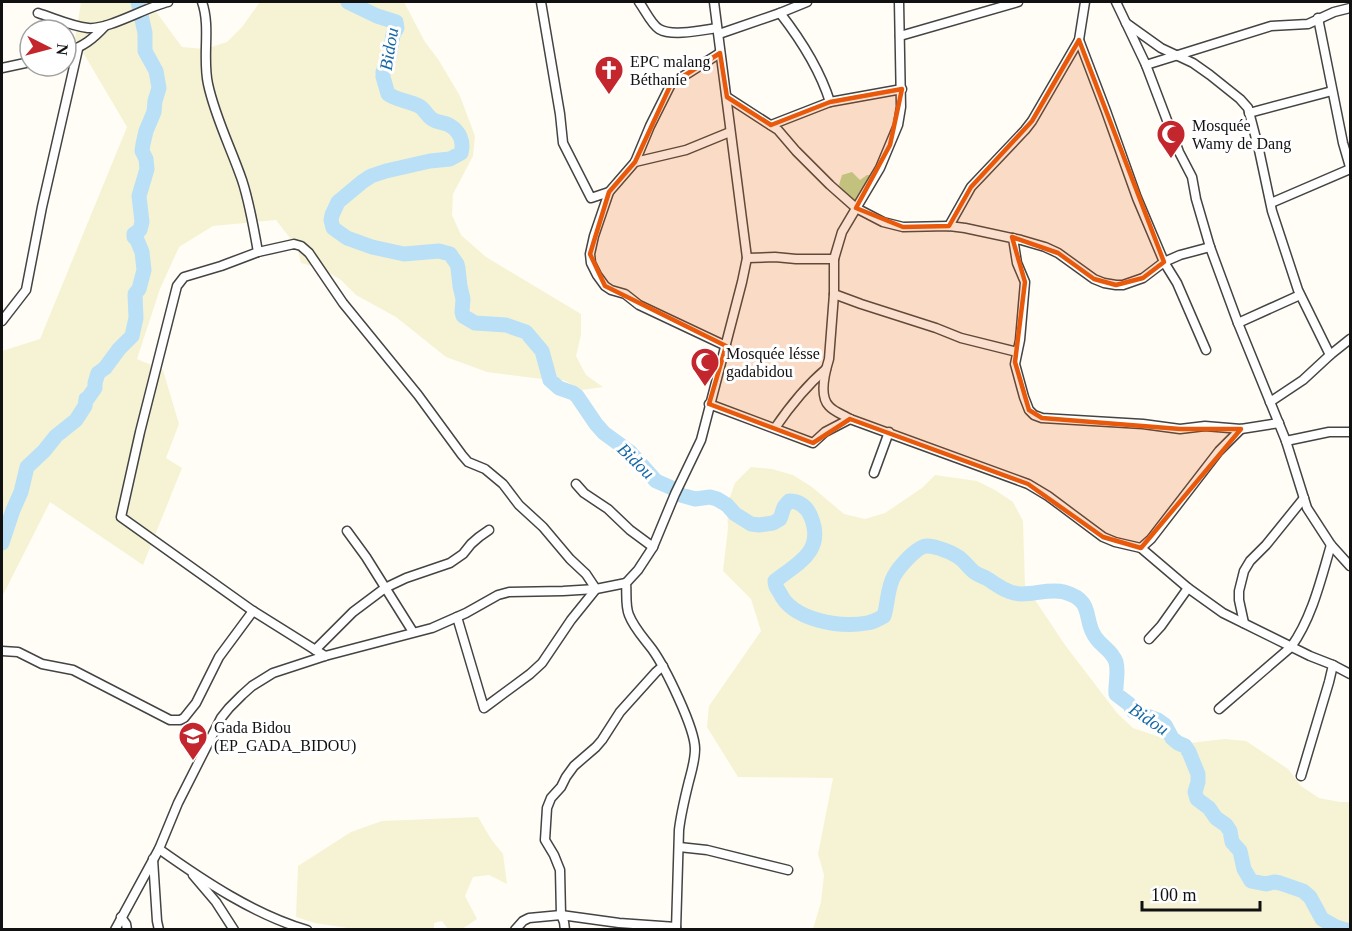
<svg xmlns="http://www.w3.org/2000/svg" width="1352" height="931" viewBox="0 0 1352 931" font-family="'Times New Roman',serif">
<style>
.farmland{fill:#f6f3d4}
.forest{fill:#b9dc9c}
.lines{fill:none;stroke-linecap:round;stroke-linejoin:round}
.river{stroke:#b9e0f7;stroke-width:15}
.street-casing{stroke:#444;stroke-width:11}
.street{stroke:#fff;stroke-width:8}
.marked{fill:#e8590c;fill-opacity:0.2;stroke:#e8590c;stroke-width:4.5;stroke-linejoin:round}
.labels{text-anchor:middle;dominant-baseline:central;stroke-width:6;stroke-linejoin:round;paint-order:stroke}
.poi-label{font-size:16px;fill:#111;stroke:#fff;text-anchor:start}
.water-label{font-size:18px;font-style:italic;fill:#1768a6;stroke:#fff}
</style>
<rect width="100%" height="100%" fill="#fffdf5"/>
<g class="farmland">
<polygon points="81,2 134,2 157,13 182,47 205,49 227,42 242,27 260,2 404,2 425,42 438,59 460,96 475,136 473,156 453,194 452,215 461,235 486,257 581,314 581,335 576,356 586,375 603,387 582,390 563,380 550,380 487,372 446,357 396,317 356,295 341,280 323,269 301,263 297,247 276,220 213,226 179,247 160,289 137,359 163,370 179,424 166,458 182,468 143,565 50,502 2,597 2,351 40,339 127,127 75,39"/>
<polygon points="751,467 772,469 793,475 812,487 844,514 865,519 885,513 922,488 935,475 977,481 995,490 1013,502 1023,521 1025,585 1065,645 1117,713 1133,728 1163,738 1172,738 1181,744 1224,739 1246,741 1288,769 1301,786 1319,798 1340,802 1350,802 1350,929 813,929 821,902 824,875 818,854 833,778 738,777 707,727 709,706 761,631 751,599 723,571 728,528 727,505 735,483"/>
<polygon points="478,817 491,839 503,854 507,884 489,875 473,877 465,896 477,919 462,929 448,929 442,921 434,923 434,929 354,929 315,923 296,917 298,866 351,832 382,821"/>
</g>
<polygon class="forest" points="852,172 860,180 867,175 870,175 872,180 867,186 863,187 861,190 861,197 856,203 850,200 839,185 842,175"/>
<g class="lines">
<g class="river">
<path d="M348 2 377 16 396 22 397 28 393 35 389 58 383 72V77L388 94C396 100 409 101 419 106 425 109 426 115 432 119 437 123 444 122 449 125 460 131 464 142 461 153L450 159 430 161 386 171 371 176 362 182 338 202 332 215 331 220 333 228 347 238 372 247 404 254 439 251 450 254 457 264 458 268 460 286 463 299 462 312 463 316 475 323 506 325 526 332 542 351 550 380 559 388 573 393 577 396 596 424 604 433 630 452 656 481 672 488 681 495 695 499 710 497 717 499 727 505 735 514 751 524 759 525 773 523 780 519 784 507 789 501C800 501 807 507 811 517 825 551 798 563 775 581 775 587 777 588 780 593 792 620 840 628 867 623 873 622 879 619 884 616 888 604 887 588 894 576 899 567 917 546 927 546 936 546 954 553 961 559 966 563 969 568 974 572 978 575 982 576 986 578 993 582 999 587 1006 590 1024 600 1045 587 1064 592 1096 601 1082 620 1096 638 1103 648 1111 649 1116 662 1119 673 1115 684 1116 694L1129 704 1133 711 1158 720 1165 725 1172 738 1178 743 1185 746 1189 752 1198 774V782L1195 792 1197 799 1209 808 1216 818 1226 825 1230 831 1232 842 1240 851 1244 869 1251 881 1266 884 1274 882 1280 883 1303 891 1310 897 1322 919 1336 927 1346 930"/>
<polyline points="2,543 13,510 21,492 27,467 44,451 56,436 76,420 85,406 86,399 88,398 95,388 95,383 98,373 105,368 119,349 132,336 136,318 135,294 139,289 144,270 142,252 137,240 134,237 134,234 140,230 142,222 139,196 147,169 146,159 142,151 143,144 146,131 154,112 155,101 159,88 156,71 145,51 145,33 138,2"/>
</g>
<g class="street-casing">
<g id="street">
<path d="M202 2C211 27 202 57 208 84 215 117 231 148 242 180 249 201 254 229 258 252"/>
<polyline points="541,2 560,114 563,143 591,198 609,192 635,162 650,126 671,84 720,53"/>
<path d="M639 2C645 10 651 24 659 29 672 37 703 30 717 28"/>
<polyline points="899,2 901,107 898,125 880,168 842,232 834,259 834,294 861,304 936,328 961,338 1017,352"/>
<polyline points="1116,2 1146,65 1179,152 1192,177 1196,199 1210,247 1238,323 1286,441 1307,508 1331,545 1350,566"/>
<path d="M38 13C54 18 71 26 88 28 108 30 146 7 168 2"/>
<path d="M780 13C801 40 820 70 830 102"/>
<polyline points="1318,18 1343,143 1350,167"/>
<polyline points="1126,23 1161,48 1193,63 1210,75 1240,99 1248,108 1259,150 1272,211 1298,290 1330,355"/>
<polyline points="719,34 780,13 807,2"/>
<polyline points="900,36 1018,2"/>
<polyline points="1079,40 1106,111 1137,198 1164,262 1177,283 1206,350"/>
<path d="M66 52C83 47 93 39 105 26"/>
<polyline points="1146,65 1271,26 1308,24 1334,12 1350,8"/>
<polyline points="2,68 30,62"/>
<polyline points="727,97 778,130 796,151 830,185 856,208 883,222 903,227 949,226 965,228 1021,240 1045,247 1058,253 1094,279 1104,283 1116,285 1123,285 1143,278 1164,262 1180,255 1210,247"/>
<polyline points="1249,113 1332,91"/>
<polyline points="771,125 830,102 902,89"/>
<polyline points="635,162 686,150 730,132"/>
<polyline points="609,192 594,236 590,254 591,263 597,275 605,286 611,290 625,294 639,305 726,346"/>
<polyline points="1271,203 1350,169"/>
<polyline points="949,226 971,187 1025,130 1032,121 1079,40 1085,2"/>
<polyline points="1013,238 1017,263 1025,282 1020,340 1015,364 1024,397 1029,410 1034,415 1042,418 1143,424 1180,429 1205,426 1241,429 1279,423"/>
<polyline points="747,258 775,257 796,259 834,259"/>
<path d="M834 294 829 359C825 372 819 396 829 406 834 412 844 415 850 419L1028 484 1048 496 1103 537 1115 542 1141 548 1151 539 1219 451 1241 429"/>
<polyline points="2,321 26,290 42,207 78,49"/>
<polyline points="1238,323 1300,295"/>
<polyline points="1270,402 1303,380 1330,355 1350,339"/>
<polyline points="709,404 813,443 825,432 850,419"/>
<path d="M775 428C790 406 806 386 826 369"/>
<polyline points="1286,441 1329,432 1350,432"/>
<polyline points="874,473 889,432"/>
<polyline points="576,484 584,493 608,509 630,530 653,547"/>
<polyline points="347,531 366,557 413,632"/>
<polyline points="1141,548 1188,588 1223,613 1310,656 1333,665 1329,682 1301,776"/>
<polyline points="1244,623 1239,600 1239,591 1244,571 1250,561 1266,545 1304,498"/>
<polyline points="1149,639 1161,626 1188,588"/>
<polyline points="315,650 353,612 385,588 406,578 450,563 463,554 471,544 479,537 489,530"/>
<polyline points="2,651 18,652 42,664 73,670 170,720 180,720 184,718 196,703 219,657 253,611"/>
<polyline points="325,656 253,611 121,517 140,432 177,286 184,277 221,266 258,252 294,244 301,246 309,253 343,303 418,395 462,455 468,462 485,469 503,484 519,505 543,527 570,559 586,574 596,589 571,620 542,663 530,674 484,708 457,617"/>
<polyline points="1333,665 1350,674"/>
<path d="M1219 709 1291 647C1312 618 1321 579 1331 545"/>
<polyline points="679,847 707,850 788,870"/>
<polyline points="153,859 157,921 159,930"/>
<polyline points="193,875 216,902 234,930"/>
<polyline points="121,917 126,924 127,930"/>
<polyline points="115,930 159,849"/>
<path d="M307 930C255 915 204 881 159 849L178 803 221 718 229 708 242 695 252 686 273 673 325 656 432 628 466 613 498 595 509 592 563 591 596 589 626 583"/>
<polyline points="515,930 523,921 529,918 561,915 619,923 676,927"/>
<polyline points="565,930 564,922 561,915 560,870 554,855 545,840 547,808 551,798 561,787 566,777 574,766 596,747 602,740 620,712 656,672 663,666"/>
<path d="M676 930 679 830C681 813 685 797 689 781 692 770 695 760 695 749 695 728 665 667 652 649 643 637 634 628 629 615 625 606 627 592 626 583L638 570 653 547 675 494 701 440 742 282 747 258 714 2"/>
</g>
</g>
<use href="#street" class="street"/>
</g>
<path class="marked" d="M1079 40 1164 262 1143 278 1116 285 1094 279 1058 253 1012 237 1025 282 1015 362 1029 410 1042 418 1180 429H1241L1141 548 1103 537 1028 484 850 419 813 443 709 404 726 346 605 286 590 254 609 192 635 162 671 84 720 53 727 97 771 125 830 102 902 89 890 145 856 208 903 227 949 226 971 187 1032 121Z"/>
<defs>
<g id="church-pin" transform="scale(1.5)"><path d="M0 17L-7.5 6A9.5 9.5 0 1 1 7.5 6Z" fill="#c4262e" stroke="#fff"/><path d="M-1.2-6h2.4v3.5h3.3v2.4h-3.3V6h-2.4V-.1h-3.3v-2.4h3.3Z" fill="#fff"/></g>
<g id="mosque-pin" transform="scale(1.5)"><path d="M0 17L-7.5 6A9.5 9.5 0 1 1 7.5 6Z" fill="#c4262e" stroke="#fff"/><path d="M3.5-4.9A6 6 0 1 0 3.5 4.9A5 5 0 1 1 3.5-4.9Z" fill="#fff"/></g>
<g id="school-pin" transform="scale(1.5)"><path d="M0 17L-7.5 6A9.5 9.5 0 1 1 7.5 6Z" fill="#c4262e" stroke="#fff"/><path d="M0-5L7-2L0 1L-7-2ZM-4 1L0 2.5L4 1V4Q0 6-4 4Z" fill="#fff"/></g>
</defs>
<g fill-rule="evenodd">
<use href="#church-pin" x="609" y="70"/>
<use href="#mosque-pin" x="1171" y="134"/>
<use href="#mosque-pin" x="705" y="362"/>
<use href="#school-pin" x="193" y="736"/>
</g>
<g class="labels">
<g class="poi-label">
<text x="630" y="61">EPC malang<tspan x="630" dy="18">Béthanie</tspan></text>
<text x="1192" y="125">Mosquée<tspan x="1192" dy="18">Wamy de Dang</tspan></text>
<text x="726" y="353">Mosquée lésse<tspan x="726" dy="18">gadabidou</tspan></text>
<text x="214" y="727">Gada Bidou<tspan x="214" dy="18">(EP_GADA_BIDOU)</tspan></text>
</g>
<g class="water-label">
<text transform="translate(389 49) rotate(-81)">Bidou</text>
<text transform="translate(636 461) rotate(44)">Bidou</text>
<text transform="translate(1149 719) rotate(34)">Bidou</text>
</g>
</g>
<rect width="1352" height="931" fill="none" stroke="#111111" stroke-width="6"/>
<g transform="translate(48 48) rotate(96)"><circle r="28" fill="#ffffff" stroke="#a0a0a0" stroke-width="1.5"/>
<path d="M0-4.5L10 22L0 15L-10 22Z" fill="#c4262e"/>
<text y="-9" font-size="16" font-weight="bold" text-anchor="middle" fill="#111111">N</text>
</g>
<path d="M1142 901v9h118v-9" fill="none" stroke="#111111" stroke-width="3"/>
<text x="1151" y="901" font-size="18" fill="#111111" stroke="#ffffff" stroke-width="4.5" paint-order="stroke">100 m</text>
</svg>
